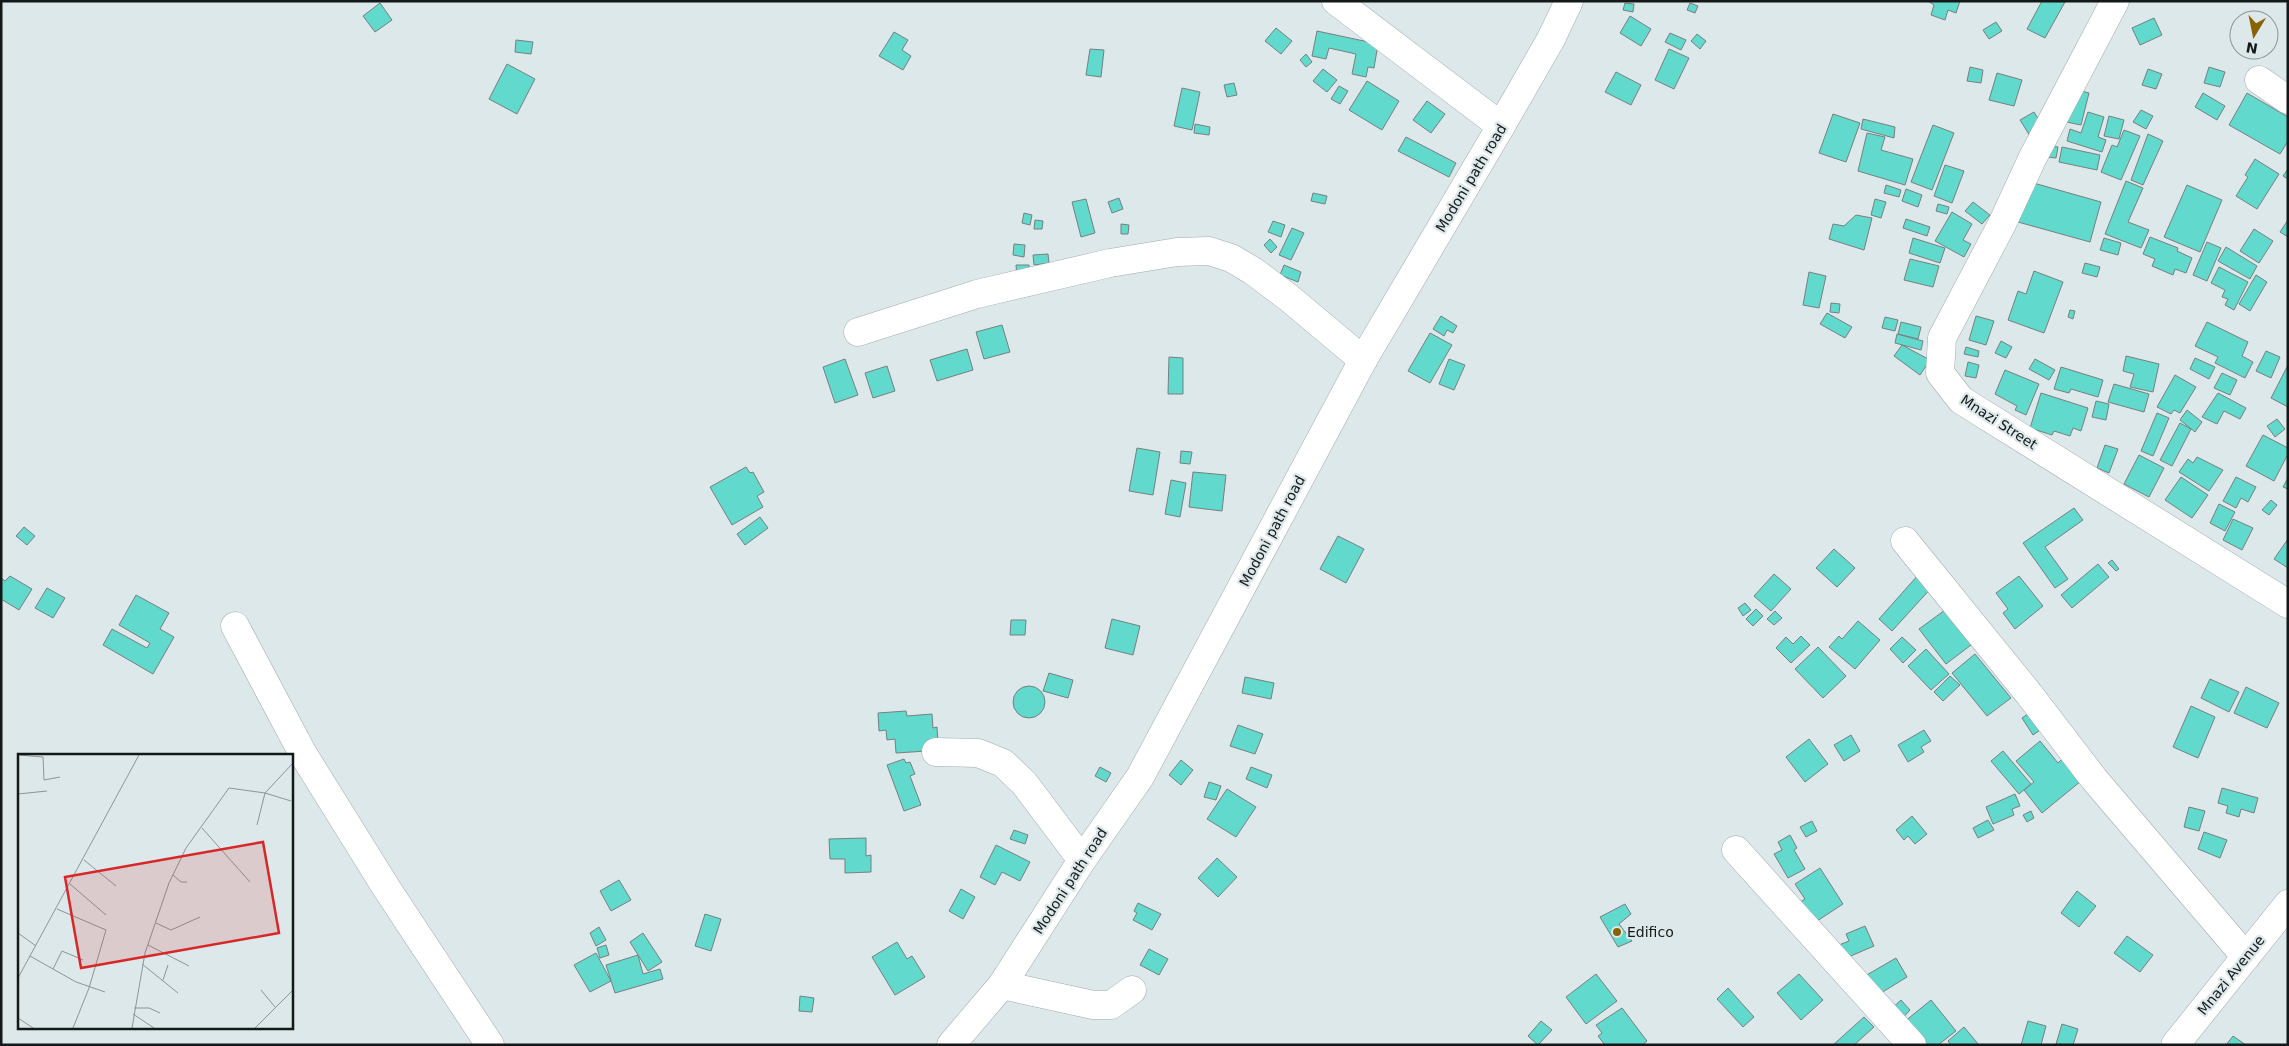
<svg xmlns="http://www.w3.org/2000/svg" width="2289" height="1046" viewBox="0 0 2289 1046" font-family="'DejaVu Sans',sans-serif">
<style>
.building{fill:#61d9cd;stroke:#76807f}
.lines{fill:none;stroke-linecap:round;stroke-linejoin:round}
.minor-casing{stroke:#a1abad;stroke-width:29}
.minor{stroke:#fff;stroke-width:28}
.poi-dot{fill:#8a6301;stroke:#dde8ea;stroke-width:2}
.labels{text-anchor:middle;dominant-baseline:central;stroke-width:4.5;stroke-linejoin:round;paint-order:stroke}
.street-label{font-size:14px;fill:#141819;stroke:#dde8ea}
.poi-label{font-size:14px;fill:#141819;stroke:#dde8ea;text-anchor:start}
.inset-road{fill:none;stroke:#8d9596;stroke-width:1}
.view{fill:#d62828;fill-opacity:0.15;stroke:#d62828;stroke-width:2.5}
.inset-edge{fill:none;stroke:#141819;stroke-width:2.5}
</style>
<rect width="100%" height="100%" fill="#dde8ea"/>
<g class="building">
<polygon points="1928,1 1960,1 1956,13 1948,10 1945,20 1931,15 1934,5"/>
<polygon points="2042,1 2065,2 2045,38 2027,29"/>
<polygon points="380,3 392,20 375,32 363,16"/>
<polygon points="1625,3 1634,4 1633,12 1623,10"/>
<polygon points="1690,3 1698,6 1695,13 1687,10"/>
<polygon points="1630,16 1651,29 1641,46 1620,33"/>
<polygon points="2154,18 2162,35 2140,45 2132,28"/>
<polygon points="1996,22 2002,31 1989,39 1983,30"/>
<polygon points="1276,28 1292,41 1281,54 1265,41"/>
<polygon points="1317,31 1378,44 1374,68 1368,67 1366,77 1352,74 1356,54 1329,48 1326,59 1312,56"/>
<polygon points="894,32 908,40 902,50 911,56 903,70 879,56"/>
<polygon points="1670,33 1686,40 1681,50 1665,42"/>
<polygon points="1697,34 1706,41 1700,49 1691,41"/>
<polygon points="516,40 533,42 531,54 515,52"/>
<polygon points="1090,49 1104,50 1101,77 1086,75"/>
<polygon points="1669,49 1689,58 1674,89 1655,80"/>
<polygon points="1306,54 1312,62 1306,67 1300,60"/>
<polygon points="507,64 535,79 517,114 489,99"/>
<polygon points="1970,67 1983,70 1981,83 1967,81"/>
<polygon points="2209,67 2225,72 2220,87 2204,83"/>
<polygon points="1323,69 1337,80 1327,92 1313,81"/>
<polygon points="2148,69 2162,74 2156,89 2142,85"/>
<polygon points="1616,72 1641,85 1631,105 1605,92"/>
<polygon points="1997,73 2022,80 2014,106 1989,100"/>
<polygon points="1367,81 1399,101 1382,130 1349,110"/>
<polygon points="1234,83 1237,95 1227,97 1224,85"/>
<polygon points="1339,86 1348,91 1340,104 1331,99"/>
<polygon points="1182,88 1200,92 1192,130 1174,126"/>
<polygon points="2070,88 2089,93 2081,125 2062,121"/>
<polygon points="2203,93 2225,106 2217,120 2195,107"/>
<polygon points="2247,93 2288,117 2288,141 2280,154 2229,125"/>
<polygon points="1427,101 1445,114 1431,133 1413,120"/>
<polygon points="2141,110 2153,116 2146,129 2133,122"/>
<polygon points="2034,112 2044,128 2030,136 2020,120"/>
<polygon points="2088,112 2104,117 2098,137 2106,140 2102,152 2067,141 2070,129 2081,133"/>
<polygon points="1833,114 1860,123 1846,162 1819,153"/>
<polygon points="2109,116 2124,120 2119,139 2104,136"/>
<polygon points="1863,119 1895,127 1894,138 1861,129"/>
<polygon points="1195,124 1210,127 1209,135 1194,133"/>
<polygon points="1933,125 1954,133 1932,190 1911,182"/>
<polygon points="2124,130 2140,136 2121,180 2101,172 2112,145 2117,147"/>
<polygon points="1867,133 1885,137 1881,150 1913,159 1905,185 1858,171"/>
<polygon points="2148,134 2163,141 2143,185 2131,180"/>
<polygon points="1406,137 1456,163 1449,177 1398,151"/>
<polygon points="2048,146 2058,147 2056,158 2046,157"/>
<polygon points="2062,147 2100,155 2097,170 2059,162"/>
<polygon points="2255,159 2279,174 2257,209 2236,196 2248,177 2245,175"/>
<polygon points="1945,165 1964,171 1952,203 1934,196"/>
<polygon points="2288,169 2288,179 2283,176"/>
<polygon points="2126,181 2143,188 2128,222 2149,230 2141,248 2105,234"/>
<polygon points="2030,182 2101,202 2090,242 2018,222"/>
<polygon points="1886,185 1901,190 1899,197 1884,193"/>
<polygon points="2187,185 2222,200 2200,252 2164,237"/>
<polygon points="1906,189 1922,195 1918,207 1902,201"/>
<polygon points="1313,193 1327,196 1325,204 1311,201"/>
<polygon points="1119,198 1123,209 1112,213 1108,202"/>
<polygon points="1086,199 1095,233 1081,237 1072,202"/>
<polygon points="1875,199 1886,202 1881,218 1871,215"/>
<polygon points="1973,202 1990,215 1982,224 1965,211"/>
<polygon points="1938,204 1949,207 1947,214 1936,211"/>
<polygon points="1952,212 1972,224 1963,240 1971,244 1964,257 1935,241"/>
<polygon points="1024,213 1032,215 1030,225 1022,223"/>
<polygon points="1856,215 1872,218 1864,250 1829,239 1833,224 1844,226"/>
<polygon points="1906,219 1930,227 1927,236 1903,228"/>
<polygon points="1035,220 1043,221 1042,229 1034,229"/>
<polygon points="2288,220 2288,237 2280,232"/>
<polygon points="1273,221 1285,225 1281,237 1268,232"/>
<polygon points="1121,224 1129,225 1128,234 1121,234"/>
<polygon points="1292,228 1304,233 1291,260 1279,255"/>
<polygon points="2254,229 2273,241 2259,263 2240,251"/>
<polygon points="2150,237 2178,248 2177,251 2192,258 2186,273 2175,269 2173,275 2152,266 2155,259 2143,254"/>
<polygon points="1913,238 1945,248 1940,263 1909,253"/>
<polygon points="2104,238 2121,243 2118,255 2100,250"/>
<polygon points="1270,239 1277,247 1271,253 1264,245"/>
<polygon points="2207,242 2221,248 2207,281 2193,275"/>
<polygon points="1014,244 1025,245 1024,257 1013,255"/>
<polygon points="2226,247 2257,266 2250,279 2218,261"/>
<polygon points="1048,254 1049,263 1034,265 1033,255"/>
<polygon points="1910,259 1939,266 1933,287 1904,280"/>
<polygon points="2085,263 2100,267 2097,277 2082,273"/>
<polygon points="1016,265 1029,265 1030,276 1017,277"/>
<polygon points="1284,265 1301,272 1298,282 1280,275"/>
<polygon points="2219,267 2248,282 2234,310 2225,305 2228,299 2222,297 2225,290 2211,283"/>
<polygon points="2034,271 2063,282 2044,333 2008,320 2018,291 2026,294"/>
<polygon points="1809,272 1826,276 1819,308 1803,305"/>
<polygon points="2256,275 2267,282 2250,311 2239,304"/>
<polygon points="1831,303 1840,304 1839,313 1830,312"/>
<polygon points="2070,310 2075,311 2073,319 2068,317"/>
<polygon points="1827,313 1852,327 1845,338 1820,324"/>
<polygon points="1441,316 1457,326 1453,333 1447,330 1444,336 1433,329"/>
<polygon points="1976,316 1994,321 1986,345 1969,340"/>
<polygon points="1885,317 1898,320 1895,331 1882,328"/>
<polygon points="1901,322 1921,327 1918,339 1898,334"/>
<polygon points="2207,322 2248,342 2242,356 2253,362 2245,378 2215,363 2218,357 2195,346"/>
<polygon points="1002,325 1010,352 984,359 976,332"/>
<polygon points="1430,333 1452,345 1430,383 1408,371"/>
<polygon points="1897,334 1923,341 1921,350 1895,343"/>
<polygon points="2001,341 2012,347 2006,358 1995,353"/>
<polygon points="1902,345 1930,360 1920,375 1894,356"/>
<polygon points="1966,347 1979,351 1978,357 1964,354"/>
<polygon points="967,349 973,370 937,381 930,360"/>
<polygon points="2266,351 2280,357 2271,378 2256,371"/>
<polygon points="2126,356 2159,364 2153,392 2130,387 2134,374 2123,371"/>
<polygon points="1169,357 1183,358 1183,394 1168,394"/>
<polygon points="2195,358 2215,367 2209,379 2190,369"/>
<polygon points="845,359 858,395 835,403 823,367"/>
<polygon points="1449,359 1465,365 1454,390 1439,384"/>
<polygon points="2035,359 2055,370 2049,380 2029,369"/>
<polygon points="1968,362 1979,365 1976,378 1965,376"/>
<polygon points="2288,365 2288,407 2271,398"/>
<polygon points="887,366 895,391 873,398 865,373"/>
<polygon points="2061,367 2103,380 2098,397 2071,389 2069,393 2054,389"/>
<polygon points="2005,370 2039,384 2026,415 2015,410 2017,406 1995,394"/>
<polygon points="2222,373 2237,380 2230,395 2214,388"/>
<polygon points="2175,375 2196,387 2180,413 2174,410 2171,414 2157,407"/>
<polygon points="2114,384 2149,394 2144,412 2108,402"/>
<polygon points="2041,393 2088,408 2081,431 2073,428 2070,436 2054,431 2052,435 2030,428"/>
<polygon points="2218,393 2246,408 2240,419 2224,411 2217,424 2202,417"/>
<polygon points="2096,401 2109,404 2106,420 2092,417"/>
<polygon points="2187,410 2202,422 2195,432 2180,420"/>
<polygon points="2157,413 2169,418 2153,456 2141,451"/>
<polygon points="2277,419 2285,429 2275,437 2267,426"/>
<polygon points="2180,423 2191,429 2172,466 2160,460"/>
<polygon points="2263,435 2288,448 2288,454 2274,481 2246,466"/>
<polygon points="2105,445 2118,449 2109,473 2097,468"/>
<polygon points="1137,448 1160,452 1153,495 1129,491"/>
<polygon points="1181,451 1192,452 1190,464 1180,463"/>
<polygon points="2139,455 2164,468 2149,497 2124,484"/>
<polygon points="2197,457 2223,470 2209,491 2179,472 2188,459 2193,463"/>
<polygon points="746,467 750,473 753,472 764,492 757,496 763,507 732,525 710,487"/>
<polygon points="1193,472 1226,475 1222,511 1189,507"/>
<polygon points="2181,477 2208,495 2192,518 2165,500"/>
<polygon points="2236,477 2256,487 2248,502 2241,498 2236,508 2223,501"/>
<polygon points="2288,478 2288,489 2283,487"/>
<polygon points="1171,480 1186,483 1180,517 1165,514"/>
<polygon points="2271,500 2277,505 2269,515 2262,510"/>
<polygon points="2219,504 2235,512 2225,531 2210,523"/>
<polygon points="2074,508 2083,520 2045,547 2068,579 2055,588 2023,543"/>
<polygon points="760,517 768,528 745,545 737,534"/>
<polygon points="2233,519 2253,528 2242,550 2223,540"/>
<polygon points="24,527 35,536 27,545 16,536"/>
<polygon points="1338,536 1364,549 1346,583 1320,569"/>
<polygon points="2288,539 2288,568 2274,559"/>
<polygon points="1834,549 1855,568 1837,587 1816,568"/>
<polygon points="2112,560 2119,569 2116,571 2108,563"/>
<polygon points="2098,564 2109,577 2072,608 2061,595"/>
<polygon points="1774,574 1791,589 1771,611 1754,596"/>
<polygon points="1919,574 1933,586 1892,631 1879,619"/>
<polygon points="10,576 32,589 19,610 1,599 1,578 5,581"/>
<polygon points="2019,576 2043,606 2015,629 2003,613 2008,609 1996,593"/>
<polygon points="47,588 65,598 53,618 35,608"/>
<polygon points="136,595 169,613 160,629 174,637 153,674 103,645 112,629 147,648 150,643 119,625"/>
<polygon points="1745,603 1751,610 1743,616 1738,608"/>
<polygon points="1756,609 1763,616 1753,626 1746,619"/>
<polygon points="1945,610 1975,642 1946,664 1919,629"/>
<polygon points="1775,611 1782,618 1774,625 1767,619"/>
<polygon points="1112,619 1140,626 1133,655 1105,648"/>
<polygon points="1011,620 1026,620 1025,635 1010,635"/>
<polygon points="1858,621 1880,640 1855,669 1829,647 1839,636 1842,639"/>
<polygon points="1801,636 1810,645 1791,663 1776,648 1786,637 1793,644"/>
<polygon points="1902,637 1916,650 1903,663 1890,649"/>
<polygon points="1818,647 1846,676 1823,698 1795,669"/>
<polygon points="1926,649 1949,674 1931,690 1908,666"/>
<polygon points="1975,654 2011,698 1987,716 1952,673"/>
<polygon points="1049,673 1073,680 1068,698 1043,691"/>
<polygon points="1950,676 1960,685 1943,701 1934,692"/>
<polygon points="1245,677 1274,683 1271,699 1242,693"/>
<polygon points="2210,679 2239,692 2229,712 2201,698"/>
<circle cx="1029" cy="702" r="16"/>
<polygon points="2246,687 2279,703 2267,728 2234,713"/>
<polygon points="2191,706 2215,717 2198,758 2173,747"/>
<polygon points="906,711 907,716 932,714 933,728 937,727 938,743 927,751 896,753 895,739 887,740 886,730 879,731 878,713"/>
<polygon points="2032,711 2043,728 2033,735 2022,718"/>
<polygon points="1238,725 1263,734 1255,754 1230,746"/>
<polygon points="1924,730 1931,741 1921,747 1924,752 1908,762 1898,745"/>
<polygon points="1851,735 1860,751 1844,761 1834,745"/>
<polygon points="1809,739 1828,764 1805,782 1786,757"/>
<polygon points="2040,741 2058,763 2062,759 2081,781 2042,813 2024,790 2034,782 2016,761"/>
<polygon points="2003,751 2031,784 2019,794 1991,761"/>
<polygon points="904,759 906,763 910,762 915,774 910,776 921,805 904,811 887,765"/>
<polygon points="1181,760 1193,770 1181,785 1169,775"/>
<polygon points="1100,767 1111,773 1106,782 1095,776"/>
<polygon points="1251,767 1272,775 1267,788 1246,779"/>
<polygon points="1209,782 1221,786 1216,800 1204,797"/>
<polygon points="2222,788 2258,798 2254,813 2241,809 2239,817 2226,813 2228,806 2218,803"/>
<polygon points="1227,789 1256,807 1236,837 1207,819"/>
<polygon points="2015,794 2020,806 2012,809 2014,815 1993,824 1986,807"/>
<polygon points="2189,807 2205,811 2199,831 2184,827"/>
<polygon points="2031,811 2034,818 2027,822 2023,815"/>
<polygon points="1912,816 1927,834 1915,844 1908,836 1904,840 1896,830"/>
<polygon points="1988,820 1994,830 1978,838 1973,828"/>
<polygon points="1812,821 1817,831 1806,837 1800,827"/>
<polygon points="1014,830 1028,835 1025,844 1010,839"/>
<polygon points="2204,832 2227,840 2220,858 2198,849"/>
<polygon points="1790,835 1797,848 1794,850 1805,869 1788,878 1774,854 1782,850 1778,842"/>
<polygon points="866,838 866,856 871,855 871,872 845,873 845,859 830,859 829,839"/>
<polygon points="996,845 1030,862 1020,881 1002,872 995,885 980,877"/>
<polygon points="1217,858 1237,877 1218,897 1198,878"/>
<polygon points="1820,868 1843,904 1811,925 1797,904 1805,899 1795,884"/>
<polygon points="619,880 631,900 611,911 600,891"/>
<polygon points="961,889 975,897 963,919 949,911"/>
<polygon points="2077,891 2096,906 2079,927 2061,913"/>
<polygon points="1138,903 1161,914 1152,930 1133,920 1137,913 1134,911"/>
<polygon points="1625,904 1631,914 1619,924 1632,941 1618,947 1600,917"/>
<polygon points="705,914 721,919 711,951 695,946"/>
<polygon points="1865,926 1874,946 1839,961 1834,947 1849,941 1846,934"/>
<polygon points="599,927 606,940 596,946 590,933"/>
<polygon points="643,933 662,962 648,971 630,942"/>
<polygon points="2127,936 2153,955 2140,972 2114,953"/>
<polygon points="897,942 907,959 912,956 925,977 895,995 872,957"/>
<polygon points="606,945 609,955 600,958 597,948"/>
<polygon points="1149,949 1168,959 1159,975 1140,965"/>
<polygon points="596,953 611,981 590,992 574,965"/>
<polygon points="638,955 643,974 660,969 663,979 615,993 606,965"/>
<polygon points="1896,958 1907,977 1876,996 1865,976"/>
<polygon points="1596,974 1617,1001 1586,1024 1566,997"/>
<polygon points="1799,974 1823,1000 1801,1020 1777,993"/>
<polygon points="1728,988 1754,1017 1743,1027 1717,999"/>
<polygon points="800,996 814,998 812,1012 799,1011"/>
<polygon points="1901,1000 1910,1010 1899,1022 1889,1011"/>
<polygon points="1931,1000 1956,1031 1938,1045 1923,1045 1904,1022"/>
<polygon points="1622,1008 1647,1041 1642,1045 1605,1045 1598,1036 1602,1033 1596,1025"/>
<polygon points="1864,1017 1874,1027 1854,1045 1833,1045"/>
<polygon points="1541,1021 1552,1030 1538,1045 1528,1036"/>
<polygon points="2028,1021 2046,1026 2041,1045 2021,1045"/>
<polygon points="2062,1024 2078,1029 2073,1045 2056,1044"/>
<polygon points="1964,1027 1979,1045 1951,1045 1948,1041"/>
<polygon points="2233,1036 2246,1045 2226,1045"/>
</g>
<g class="lines">
<g class="minor-casing">
<g id="minor">
<polyline points="1336,1 1501,126"/>
<polyline points="2115,1 2032,159 2002,224 1942,338 1940,373 1961,400 2288,604"/>
<polyline points="2259,80 2288,100"/>
<polyline points="858,332 977,294 1110,263 1177,252 1209,251 1231,258 1253,271 1289,298 1363,360"/>
<polyline points="1905,541 2029,694 2094,779 2246,957"/>
<polyline points="235,626 303,754 387,889 490,1045"/>
<polyline points="936,752 978,753 1003,763 1024,783 1082,860"/>
<polyline points="1736,850 1912,1045"/>
<polyline points="1002,985 1093,1005 1111,1005 1132,990"/>
<polyline points="951,1045 1002,985 1082,860 1140,777 1363,360 1501,126 1551,39 1569,1"/>
<polyline points="2175,1045 2288,904"/>
</g>
</g>
<use href="#minor" class="minor"/>
</g>
<circle class="poi-dot" cx="1617" cy="932" r="5"/>
<g class="labels">
<g class="street-label">
<text transform="translate(1471 178) rotate(-59)">Modoni path road</text>
<text transform="translate(1999 422) rotate(33)">Mnazi Street</text>
<text transform="translate(1272 531) rotate(-62)">Modoni path road</text>
<text transform="translate(1070 881) rotate(-57)">Modoni path road</text>
<text transform="translate(2231 975) rotate(-51)">Mnazi Avenue</text>
</g>
<g class="poi-label">
<text x="1627" y="932">Edifico</text>
</g>
</g>
<g transform="translate(18 754)">
<rect width="275" height="275" fill="#dde8ea"/>
<path class="inset-road" d="M1 1 25 3 26 26 42 23M0 40 29 37M239 71 247 39 273 47M184 74 232 128M66 106 98 132M155 121 163 128H169M52 130 88 161M39 155 88 176 71 234 55 274M138 169 153 176 182 163M0 179 18 192M130 191 171 212M12 202 58 228 87 238M124 210 160 239M35 215 44 197 65 206M0 224 121 1M145 226 150 211M243 236 257 253M116 254H131L142 259M115 260 136 274M0 264 15 274M114 274 127 199 151 129 168 94 211 34 247 39 275 9M237 274 275 236"/>
<path class="view" d="M245 88 261 179 63 214 47 123Z"/>
<rect width="275" height="275" class="inset-edge"/>
</g>
<rect width="2289" height="1046" fill="none" stroke="#141819" stroke-width="5"/>
<g transform="translate(2254 35) rotate(190)"><circle r="24" fill="#dde8ea" stroke="#8d9596"/>
<path d="M0-4L9 19L0 12L-9 19Z" fill="#8a6301"/>
<text y="-8" font-size="14" font-weight="bold" text-anchor="middle" fill="#141819">N</text>
</g>
</svg>
